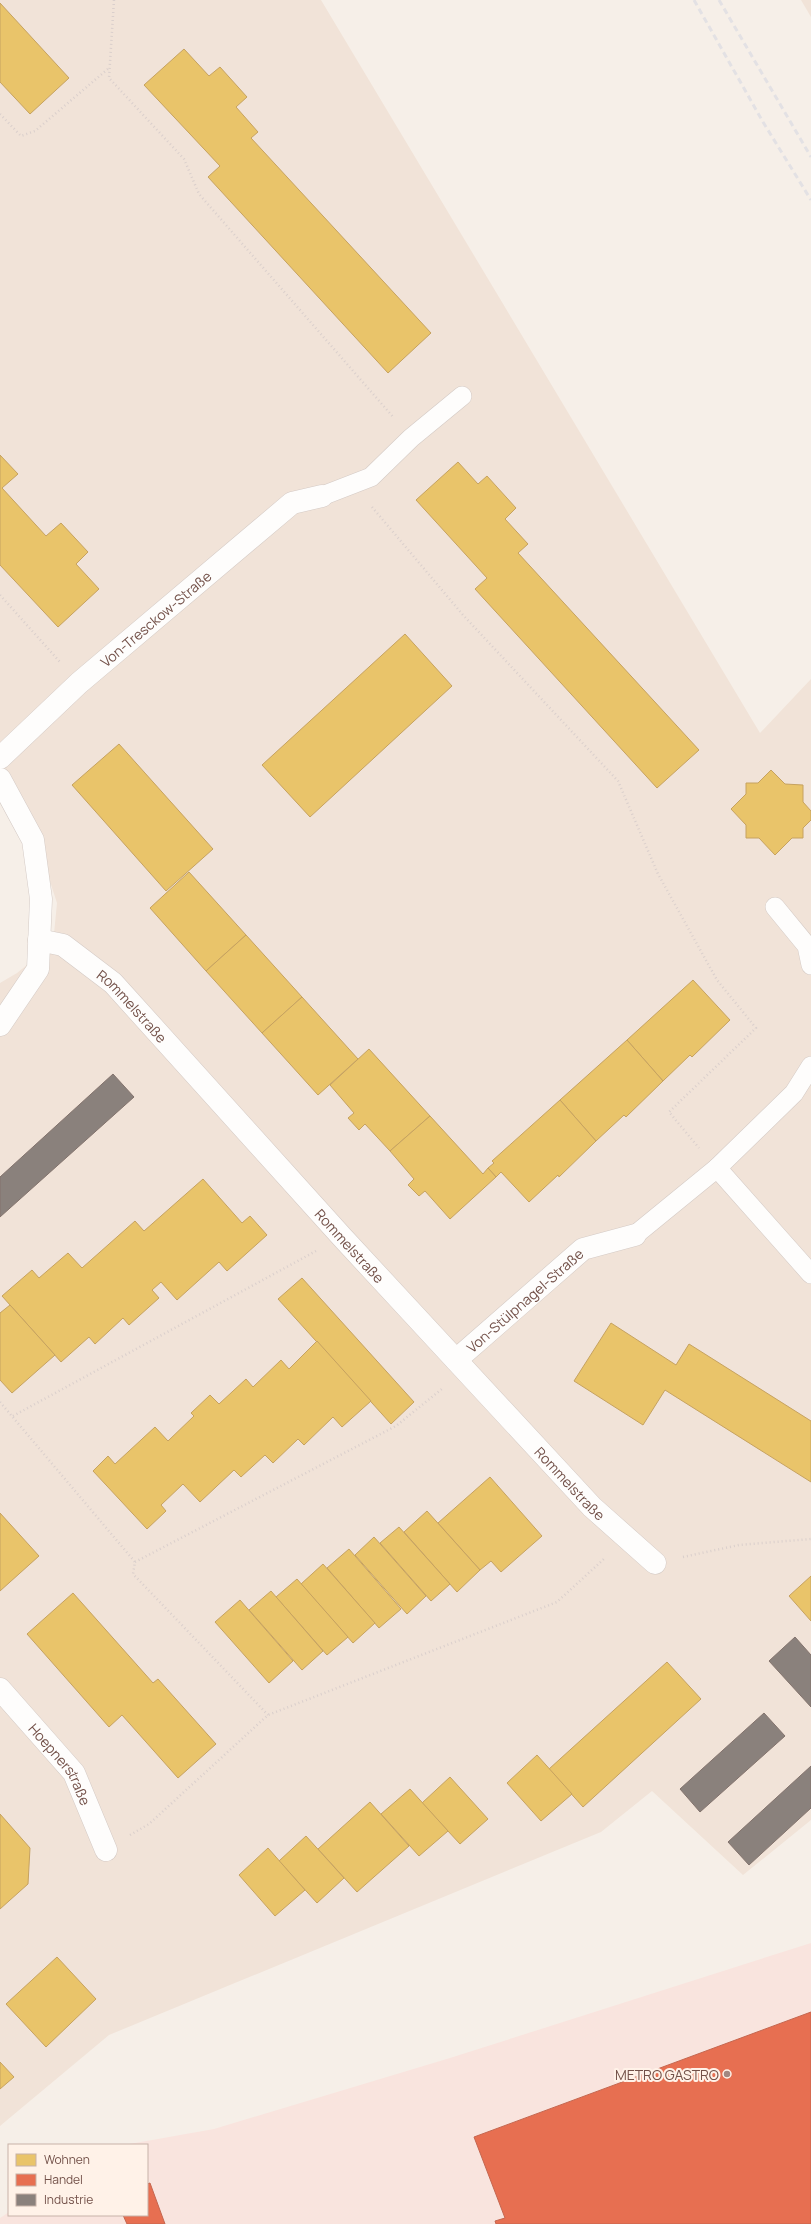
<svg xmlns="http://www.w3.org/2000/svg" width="811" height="2224" viewBox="0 0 811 2224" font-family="Manrope,sans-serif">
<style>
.residential{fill:#f1e3d8}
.commercial{fill:#f9e4de}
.homes{fill:#e9c46a;stroke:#c6a260}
.shops{fill:#e76f51;stroke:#c4664f}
.industry{fill:#8a817c;stroke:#83736d}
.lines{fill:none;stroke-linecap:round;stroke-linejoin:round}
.service-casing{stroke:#d4cac5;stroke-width:20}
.minor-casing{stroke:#d4cac5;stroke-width:23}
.path{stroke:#dacfcc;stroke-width:2.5;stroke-dasharray:1 3;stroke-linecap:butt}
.service{stroke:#fefdfc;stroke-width:19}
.minor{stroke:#fefdfc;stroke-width:22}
.rail{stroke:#e3e1e4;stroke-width:3;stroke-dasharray:6 4;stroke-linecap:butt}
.poi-dot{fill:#a18881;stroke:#fff2e8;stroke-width:1.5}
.labels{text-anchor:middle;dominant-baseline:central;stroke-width:4;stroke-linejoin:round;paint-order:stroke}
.street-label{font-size:14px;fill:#735149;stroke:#fff2e8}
.poi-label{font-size:14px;fill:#735149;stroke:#fff2e8;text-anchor:end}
</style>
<rect width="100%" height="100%" fill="#f6efe8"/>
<g class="residential">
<polygon points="0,0 321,0 760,733 811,679 811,1820 743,1875 652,1791 601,1832 109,2035 0,2126 0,983 17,973 53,944 57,903 45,866 0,784"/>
<polygon points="801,0 811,0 811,17"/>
</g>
<polygon class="commercial" points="811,1943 811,2224 0,2224 0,2218 9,2212 9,2215 147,2215 147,2145 124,2145 214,2129 450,2058"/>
<g class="homes">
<polygon points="0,3 69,78 30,114 0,82"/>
<polygon points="184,49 209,76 220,67 247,97 236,107 258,132 251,138 431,333 388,373 208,177 220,166 144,85"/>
<polygon points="0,455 18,474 2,488 46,536 61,523 88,552 76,564 99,589 58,627 0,565"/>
<polygon points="458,462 478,484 487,476 516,508 505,519 528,544 518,553 699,750 657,788 475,589 487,578 416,500"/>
<polygon points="405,634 452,686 310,817 262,765"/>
<polygon points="119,744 213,849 166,891 72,785"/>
<polygon points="771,770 785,784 803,785 803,802 811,811 811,820 803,828 803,838 792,838 775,855 759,838 746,838 746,825 731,809 746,794 746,783 758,783"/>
<polygon points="189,872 246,935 206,971 150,908"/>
<polygon points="246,935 302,997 262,1033 206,971"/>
<polygon points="693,980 730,1020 692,1057 690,1055 663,1081 627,1040"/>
<polygon points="302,997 358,1059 318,1095 262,1033"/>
<polygon points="627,1040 663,1081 626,1117 624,1115 596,1141 560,1100"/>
<polygon points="369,1049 430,1116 390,1151 365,1124 359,1130 348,1118 354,1113 330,1085"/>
<polygon points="560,1100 596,1141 559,1177 558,1175 529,1202 501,1172 496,1177 488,1168 494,1163 492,1161"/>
<polygon points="430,1116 483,1174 488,1168 496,1177 450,1219 425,1191 419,1196 408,1185 414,1179 390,1151"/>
<polygon points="203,1179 242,1223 250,1216 267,1235 227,1271 219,1262 177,1300 161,1282 152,1290 159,1298 129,1325 123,1318 95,1344 89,1337 61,1362 2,1296 32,1270 39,1278 68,1253 82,1268 135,1221 144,1231"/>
<polygon points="302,1278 414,1402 391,1424 278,1299"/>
<polygon points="10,1305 55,1355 12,1393 0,1380 0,1313"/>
<polygon points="611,1323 676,1365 689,1344 811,1421 811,1482 665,1390 643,1425 574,1381"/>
<polygon points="317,1341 371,1401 342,1427 333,1417 304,1445 298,1439 273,1463 265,1455 241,1477 234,1470 200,1502 183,1484 161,1505 166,1511 147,1529 93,1471 108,1456 115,1464 155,1427 168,1441 194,1416 191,1413 210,1395 219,1404 246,1379 253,1387 281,1360 289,1369"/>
<polygon points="490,1477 542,1536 501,1572 491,1561 480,1570 438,1523"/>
<polygon points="427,1511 480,1570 457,1592 404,1532"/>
<polygon points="0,1513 39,1556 0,1591"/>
<polygon points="399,1527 450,1584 431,1601 380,1543"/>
<polygon points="374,1537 426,1596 407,1614 355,1555"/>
<polygon points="349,1549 401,1609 379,1628 327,1568"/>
<polygon points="323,1564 375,1623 353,1643 301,1584"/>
<polygon points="811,1576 811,1621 789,1596"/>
<polygon points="297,1579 348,1637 327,1655 276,1597"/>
<polygon points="271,1591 323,1651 302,1670 249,1610"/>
<polygon points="73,1593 153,1683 158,1679 216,1744 178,1778 122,1715 109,1727 27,1634"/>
<polygon points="240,1600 293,1661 269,1683 215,1622"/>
<polygon points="667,1662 701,1699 583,1807 549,1769"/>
<polygon points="537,1755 572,1794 541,1821 507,1783"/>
<polygon points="450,1777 488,1819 460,1844 422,1803"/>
<polygon points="410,1789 448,1831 419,1856 381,1814"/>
<polygon points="370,1802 409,1846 357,1892 318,1849"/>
<polygon points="0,1814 30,1848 28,1884 0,1909"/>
<polygon points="306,1836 344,1878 317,1903 279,1861"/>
<polygon points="268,1848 305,1890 275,1916 239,1875"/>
<polygon points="57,1957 96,1999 46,2047 6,2004"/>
<polygon points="0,2062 14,2077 0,2089"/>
</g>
<g class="shops">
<polygon points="811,2012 811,2224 496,2224 495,2221 505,2218 474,2137"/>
<polygon points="150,2183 165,2224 127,2224 123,2215 147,2215 147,2184"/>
</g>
<g class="industry">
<polygon points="113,1074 134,1097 0,1217 0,1177"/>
<polygon points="795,1637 811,1655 811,1707 769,1661"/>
<polygon points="764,1713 785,1736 700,1812 680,1789"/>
<polygon points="811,1766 811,1808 749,1865 728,1842"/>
</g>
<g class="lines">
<g class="service-casing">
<g id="service">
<polyline points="322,496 371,477 411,438 462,396"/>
<polyline points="775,907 807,946 811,965"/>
<polyline points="717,1168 794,1093 811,1066"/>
<polyline points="635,1235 717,1168 811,1274"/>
</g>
</g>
<g class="minor-casing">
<g id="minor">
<path id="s1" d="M0 758 79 683 292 503 322 496"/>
<polyline points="0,779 33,840 41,899 38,969 0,1025"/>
<path id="s2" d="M39 940 63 945 113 983 342 1237 592 1507 655 1563"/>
<path id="s3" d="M456 1360 583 1249 635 1235"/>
<path id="s4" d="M0 1689 74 1773 106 1850"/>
</g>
</g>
<g class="path">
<polyline points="114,0 109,78 184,159 199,194 394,418"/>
<polyline points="0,114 21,136 35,131 109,68"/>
<polyline points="372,507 463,615 618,781 658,874 717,980 756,1028 669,1112 699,1148"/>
<polyline points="0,595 60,662"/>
<polyline points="0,1402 135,1562 133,1574 268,1715"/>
<polyline points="13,1416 316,1251"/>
<polyline points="683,1557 739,1545 811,1539"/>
<polyline points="135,1562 396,1426 443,1388"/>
<polyline points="130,1835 149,1824 268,1715 557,1602 605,1558"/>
</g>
<use href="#service" class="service"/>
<use href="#minor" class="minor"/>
<g class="rail">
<polyline points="694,0 763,122 811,200"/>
<polyline points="719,0 811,157"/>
</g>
</g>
<circle class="poi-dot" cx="727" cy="2074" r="4"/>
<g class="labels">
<g class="street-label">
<text stroke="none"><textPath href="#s1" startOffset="209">Von-Tresckow-Straße</textPath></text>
<text stroke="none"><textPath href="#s2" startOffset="117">Rommelstraße</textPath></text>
<text stroke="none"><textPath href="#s2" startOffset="441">Rommelstraße</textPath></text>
<text stroke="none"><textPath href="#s3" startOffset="91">Von-Stülpnagel-Straße</textPath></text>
<text stroke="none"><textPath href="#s2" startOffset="765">Rommelstraße</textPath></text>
<text stroke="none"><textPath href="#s4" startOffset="97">Hoepnerstraße</textPath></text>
</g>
<g class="poi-label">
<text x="719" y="2074">METRO GASTRO</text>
</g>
</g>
<rect x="8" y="2144" width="140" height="72" fill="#fff2e8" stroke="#c7b2a8"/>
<rect x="16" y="2154" width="20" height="12" fill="#e9c46a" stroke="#c7b2a8"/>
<text x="44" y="2164" font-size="12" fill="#735149">Wohnen</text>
<rect x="16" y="2174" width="20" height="12" fill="#e76f51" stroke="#c7b2a8"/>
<text x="44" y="2184" font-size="12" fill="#735149">Handel</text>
<rect x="16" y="2194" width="20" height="12" fill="#8a817c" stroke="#c7b2a8"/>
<text x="44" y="2204" font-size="12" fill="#735149">Industrie</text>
</svg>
